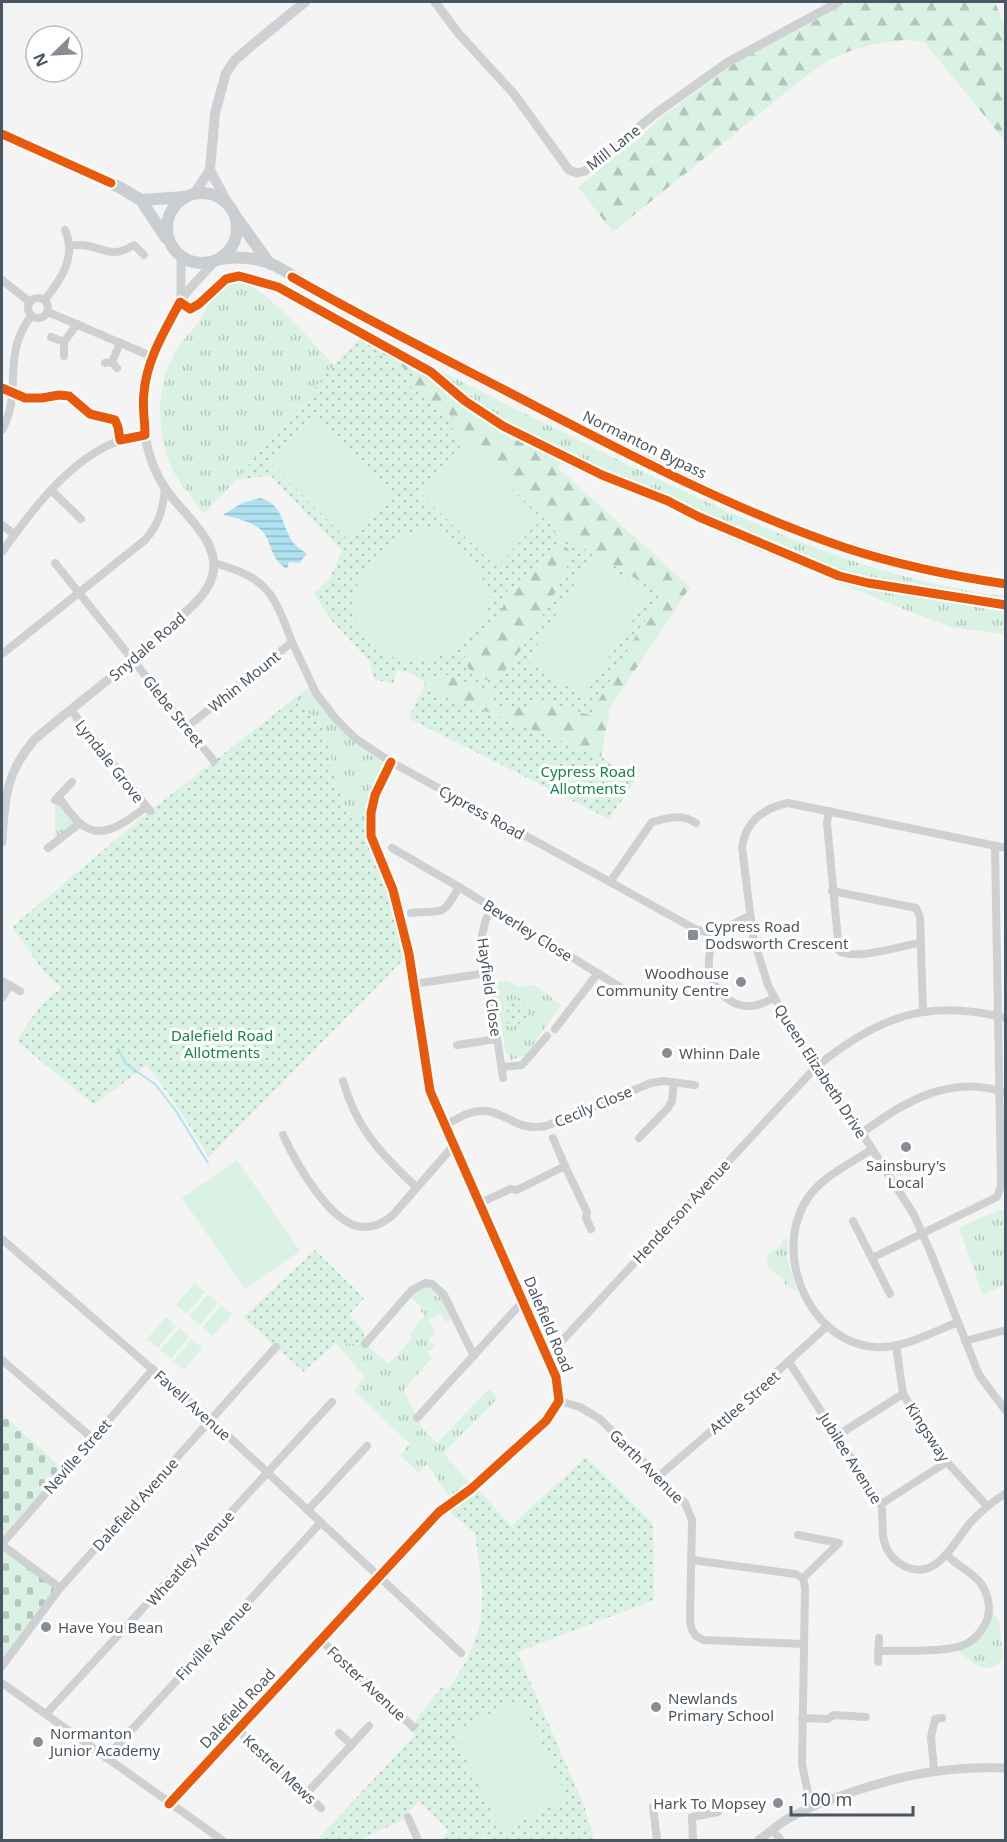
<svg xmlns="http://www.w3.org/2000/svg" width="1007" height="1842" viewBox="0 0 1007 1842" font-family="'Noto Sans',sans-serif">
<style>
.grass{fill:url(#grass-tufts)}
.forest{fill:url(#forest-firs)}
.cemetery{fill:url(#cemetery-stones)}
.park{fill:url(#park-dots);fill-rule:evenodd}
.pitch{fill:#d9f2e3}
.water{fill:url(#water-rules)}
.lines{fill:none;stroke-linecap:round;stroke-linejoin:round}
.stream{stroke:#aee2f0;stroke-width:2}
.minor{stroke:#ced0d2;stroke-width:8}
.tertiary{stroke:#ced0d2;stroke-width:9}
.secondary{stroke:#ced0d4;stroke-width:10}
.primary{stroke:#caced1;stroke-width:12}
.cycleway-casing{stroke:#fff;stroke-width:13}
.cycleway{stroke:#e8590c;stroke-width:9}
.poi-dot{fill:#868d94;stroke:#fff;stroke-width:2}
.labels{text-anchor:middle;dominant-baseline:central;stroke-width:6;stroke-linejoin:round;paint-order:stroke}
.street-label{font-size:15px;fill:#4a5661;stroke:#fff}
.park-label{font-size:15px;fill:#17864f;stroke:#fff}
.poi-label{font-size:15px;fill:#4a5661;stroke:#fff;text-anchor:start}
</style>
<defs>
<pattern id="grass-tufts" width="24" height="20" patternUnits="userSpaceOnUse" patternTransform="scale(1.5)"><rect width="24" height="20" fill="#d9f2e3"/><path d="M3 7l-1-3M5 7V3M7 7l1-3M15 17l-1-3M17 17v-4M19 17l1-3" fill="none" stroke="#b2c7bb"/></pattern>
<pattern id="forest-firs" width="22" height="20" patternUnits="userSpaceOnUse" patternTransform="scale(1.5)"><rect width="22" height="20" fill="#d9f2e3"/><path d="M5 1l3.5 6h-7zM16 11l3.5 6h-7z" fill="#b2c7bb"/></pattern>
<pattern id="cemetery-stones" width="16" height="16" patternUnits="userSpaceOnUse" patternTransform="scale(1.5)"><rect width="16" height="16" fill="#d9f2e3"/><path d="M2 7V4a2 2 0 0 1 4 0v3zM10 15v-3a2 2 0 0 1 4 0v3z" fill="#b2c7bb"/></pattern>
<pattern id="park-dots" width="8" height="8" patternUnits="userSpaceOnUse" patternTransform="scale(1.5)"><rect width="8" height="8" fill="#d9f2e3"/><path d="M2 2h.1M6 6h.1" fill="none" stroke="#b2c7bb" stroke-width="1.8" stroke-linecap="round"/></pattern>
<pattern id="water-rules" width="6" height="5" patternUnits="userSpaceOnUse" patternTransform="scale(1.5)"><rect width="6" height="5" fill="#aee2f0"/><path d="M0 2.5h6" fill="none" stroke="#90bac6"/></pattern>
</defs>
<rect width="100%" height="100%" fill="#f4f4f4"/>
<g class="grass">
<path d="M236 280C261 282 315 346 334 365L236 480 204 514C192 498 178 482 170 464 157 432 156 387 173 356 179 343 190 334 198 323 212 303 209 288 236 280Z"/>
<path d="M365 332C464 383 562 433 662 481 773 534 882 581 1005 596V634L954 628 906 610 731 539 654 501 561 463 531 441 503 426 465 401 431 372 365 335Z"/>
<polygon points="312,686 336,719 391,762 371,813 354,825 340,794 334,775 328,740 321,726 295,698"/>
<polygon points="55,800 80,823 55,842"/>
<polygon points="507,980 519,987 535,985 561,1005 526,1055 511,1060 506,1054 495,984"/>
<polygon points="999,1210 1005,1210 1005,1285 983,1295 959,1228"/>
<path d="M787 1238 788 1261 797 1292 785 1285 784 1280C776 1272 762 1270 769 1253L781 1245 782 1241Z"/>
<polygon points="418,1286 439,1288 455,1318 445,1322 441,1314 429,1319 435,1334 428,1339 435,1346 427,1353 432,1358 404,1390 421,1427 437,1443 489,1389 498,1398 443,1453 473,1487 453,1502 427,1464 419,1473 400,1455 410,1444 354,1391 365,1377 336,1343 365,1344 389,1364 412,1338 409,1335 425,1314 421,1312 421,1306 407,1296"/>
<path d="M990 1613 997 1617 999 1622 1003 1657C990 1680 968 1661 956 1648L975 1638Z"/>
</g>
<g class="forest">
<path d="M850 2H995L1005 27V141L925 43C904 35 858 47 838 56 826 61 816 69 806 76L613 232 578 187 665 115 732 65Z"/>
<polygon points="365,335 431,372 465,401 503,426 531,441 561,463 558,468 690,587 610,708 601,757 424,687 424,681 447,675 492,692 493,706 540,700 590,715 576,544 556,538 554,528 450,432 458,421 407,384 415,376 360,339"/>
<path d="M564 545 571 552C569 577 515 667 494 681 479 680 468 673 464 659 468 649 475 644 482 637 498 622 502 612 507 592L530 578 552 549Z"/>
</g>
<g class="cemetery">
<polygon points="2,1414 64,1470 2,1544"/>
<polygon points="2,1545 60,1588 2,1666"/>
</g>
<g class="park">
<path d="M360 339 416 376 407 384 458 421 451 432 554 528 557 538 576 544 661 593 590 715 540 700 528 708 492 706V692L447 675 424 681 412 674 397 670 393 684 374 679 369 660 331 620 314 593 329 580 342 551 272 477 265 476 236 480 334 365ZM564 545 571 552C569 577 515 667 494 681 479 680 468 673 464 659 468 649 475 644 483 637 499 621 502 613 507 591L530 578 552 549Z"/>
<polygon points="424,687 601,757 636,779 609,819 408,718"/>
<path d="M295 698 321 726 328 740 334 775 340 794 354 824 371 813V836L386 875 409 954 209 1157 177 1106 147 1065 94 1105 17 1041C29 1021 42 1000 62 988L45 973 12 927 150 811Z"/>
<path d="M517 997 523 1001 528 1014 524 1021 512 1027 507 1023C504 1011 509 1006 517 997Z"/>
<polygon points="315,1250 364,1298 349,1315 363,1329 365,1344 336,1343 304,1372 243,1317"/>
<path d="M586 1457 653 1524 654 1600 517 1652 584 1805 594 1840H487L486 1836 477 1840H439L449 1831 419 1801 407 1813 408 1817 359 1840H317L415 1735 409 1729 441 1688 450 1687C463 1667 476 1646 480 1622 486 1594 478 1561 475 1533L445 1508 475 1486 511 1526Z"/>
</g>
<g class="pitch">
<polygon points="313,414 396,495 350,542 268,461"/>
<polygon points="462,445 540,521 496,567 418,491"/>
<path d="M426 527C443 529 452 541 462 553 473 566 489 581 490 599 490 612 482 622 473 631 445 662 414 672 376 649 352 635 350 598 361 575 370 556 406 530 426 527Z"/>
<polygon points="592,556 650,593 584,697 527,661"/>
<polygon points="237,1160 300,1251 245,1289 182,1198"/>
<polygon points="195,1283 205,1292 187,1314 176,1305"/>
<polygon points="208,1294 218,1303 200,1325 189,1316"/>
<polygon points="221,1305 232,1314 213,1336 203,1327"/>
<polygon points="166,1317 176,1326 158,1348 147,1339"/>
<polygon points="179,1328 189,1337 171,1359 160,1350"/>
<polygon points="192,1339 202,1348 184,1370 173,1361"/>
<polygon points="520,1700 568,1798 501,1831 453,1732"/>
</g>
<path class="water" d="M261 498C284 506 281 524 292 541 295 546 302 550 307 554L299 563 289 562 287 569C268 558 273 540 260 529 251 521 235 518 223 515L242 503Z"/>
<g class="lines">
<polyline class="stream" points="118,1049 126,1064 155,1084 176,1111 208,1163"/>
<g class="minor">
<path d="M70 246C99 240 106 263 134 245L144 255"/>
<polyline points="2,280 30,302"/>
<circle cx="38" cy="308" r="10"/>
<path d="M45 300C61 279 77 257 65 230"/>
<polyline points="48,312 153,357"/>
<polyline points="51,337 64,342"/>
<polyline points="64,356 64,342 77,324"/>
<polyline points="112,362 120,343"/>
<polyline points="105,363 112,362 117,368"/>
<path d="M2 430C24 389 0 358 31 316"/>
<polyline points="51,490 81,519"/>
<polyline points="2,525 14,534"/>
<path d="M2 552C36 505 83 440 145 435"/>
<polyline points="55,563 214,761"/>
<polyline points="292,642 316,693 336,719 355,738 391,762 610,882 695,929 713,934"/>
<path d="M2 654 145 540C159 524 163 509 165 488"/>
<polyline points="71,710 150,811"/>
<path d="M187 727 292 642C273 592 268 578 214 563"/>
<path d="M58 797C65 805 71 815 79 822 101 844 128 820 146 807"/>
<polyline points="55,800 72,782"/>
<path d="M829 811 827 823 839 951C853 961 902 946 919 943"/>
<polyline points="48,848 80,823"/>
<polyline points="392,848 459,887 631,994"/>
<path d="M1006 848 788 803C764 808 746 821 742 847L753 937 768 985 798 1042 862 1133 914 1215 930 1251 979 1375 1006 1411"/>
<path d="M610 882 652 822C667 818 682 813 696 823"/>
<polyline points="832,891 916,908 920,917 923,1012"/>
<polyline points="493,909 486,919 482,935 503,1078"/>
<path d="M411 913C444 909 441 919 459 887"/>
<path d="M749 916 713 934C711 945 708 957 709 968 711 988 731 1008 751 1006 760 1006 767 1001 774 998"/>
<polyline points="2,981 20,991"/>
<polyline points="414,984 487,973"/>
<polyline points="2,998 10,985"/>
<polyline points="555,1029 598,973"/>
<polyline points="457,1045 497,1039"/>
<polyline points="502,1067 522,1065 547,1036"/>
<path d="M343 1081C356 1128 381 1154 416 1187"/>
<path d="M445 1125C457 1119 472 1109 486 1111 512 1115 515 1131 546 1126L651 1083 663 1081 695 1085"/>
<path d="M862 1133C903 1102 952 1073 1006 1093"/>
<path d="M283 1135C295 1161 331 1227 364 1227 376 1227 384 1222 393 1215L454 1145"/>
<polyline points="553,1138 565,1166"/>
<polyline points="639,1138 668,1108 672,1101 674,1082"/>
<path d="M872 1149C852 1163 825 1175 810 1195 770 1248 807 1342 875 1347 903 1349 933 1332 958 1322"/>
<polyline points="480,1203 510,1189 517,1190 565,1166 587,1212 586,1218 591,1229"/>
<polyline points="853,1221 890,1294"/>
<polyline points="2,1239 211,1420 461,1653"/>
<polyline points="872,1258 997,1197 1001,1186 995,846"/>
<polyline points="965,1341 1006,1330"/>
<polyline points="365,1344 412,1290 425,1283 432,1284 444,1295 474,1356"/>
<polyline points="896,1345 903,1394 947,1462 987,1506"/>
<path d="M547 1357 816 1067C878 1017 926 998 1006 1018"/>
<polyline points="2,1360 92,1438"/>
<path d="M789 1362 881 1504C884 1516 881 1529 884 1541 886 1550 891 1557 899 1563 934 1586 952 1545 970 1523 981 1511 992 1502 1006 1493"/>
<polyline points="559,1401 580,1407 600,1419 685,1503 692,1520 690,1622 692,1630 696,1636 703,1640 803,1644"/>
<polyline points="417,1418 524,1300"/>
<polyline points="838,1435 903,1394"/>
<polyline points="659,1476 732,1413 827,1326"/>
<polyline points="881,1504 947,1462"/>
<polyline points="308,1510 367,1446"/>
<polyline points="798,1535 839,1543 803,1578"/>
<polyline points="2,1544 153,1369"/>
<polyline points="2,1545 60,1588"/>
<polyline points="692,1560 795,1574 803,1578 805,1588 802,1764 811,1807"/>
<polyline points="321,1640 413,1727"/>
<path d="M878 1651C899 1650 949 1653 966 1644 974 1640 981 1632 985 1624 992 1612 989 1597 982 1585 973 1572 957 1566 947 1555"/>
<polyline points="878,1662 879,1638"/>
<polyline points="2,1666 60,1588 276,1347"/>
<polyline points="2,1683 222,1840"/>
<polyline points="46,1714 332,1402"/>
<polyline points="802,1718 828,1719 834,1715 866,1717"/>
<polyline points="238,1730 321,1808"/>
<polyline points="339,1733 352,1745"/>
<polyline points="106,1758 321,1522"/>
<polyline points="934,1770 931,1737 935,1719 942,1718"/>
<polyline points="306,1794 369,1726"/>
<polyline points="169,1804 439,1512 471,1489 546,1421 559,1401 556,1377 430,1091 409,954 393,890 371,836 371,813 375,795 391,762"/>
<polyline points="653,1807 657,1840"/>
<polyline points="408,1817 418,1840"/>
<polyline points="772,1830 781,1840"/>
<polyline points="693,1840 692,1817 718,1812"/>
</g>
<g class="tertiary">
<polyline points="435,2 459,34 514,94 569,170 577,173 585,171 655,114 728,62 839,2"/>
<polyline points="181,256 181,300"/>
<path d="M2 842C4 800 6 772 35 739 80 701 128 666 172 625 186 611 206 597 212 577 223 542 182 514 165 488 127 429 145 359 179 303 188 288 203 275 215 261"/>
<path d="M759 1840C769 1833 778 1824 789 1818 809 1807 830 1799 852 1792 905 1774 950 1766 1006 1768"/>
</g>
<g class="secondary">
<polyline points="210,170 229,206"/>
<polyline points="194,194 210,170 215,113 226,73 234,61 251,46 305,2"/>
</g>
<g class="primary">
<polyline points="2,134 119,187 141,200 166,238"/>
<circle cx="202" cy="228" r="35"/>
<polyline points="141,200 185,197"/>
<polyline points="236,217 269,263"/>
<path d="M220 259C237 256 253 257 269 263 285 269 301 282 316 291 341 305 367 318 392 332 507 392 623 453 741 507 825 546 914 570 1006 584"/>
</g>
<g class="cycleway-casing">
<g id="cycleway">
<polyline points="2,134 111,183"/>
<path d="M292 277C372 323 455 364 537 407 637 459 739 512 846 548 898 565 952 576 1006 584"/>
<path d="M2 388 25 398H42L59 395 69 396 90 414 115 420 118 427 120 440 145 435C145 421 142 406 144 393 146 361 165 330 180 302L190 309 199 304 226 279 239 276 278 287 431 372 465 401 503 426 602 475 668 501 699 517 839 576 868 583 1006 605"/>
<polyline points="169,1804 439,1512 471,1489 546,1421 559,1401 556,1377 430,1091 409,954 393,890 371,836 371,813 375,795 391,762"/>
</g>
</g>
<use href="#cycleway" class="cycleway"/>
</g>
<g class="poi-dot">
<rect x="687" y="929" width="12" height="12" rx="3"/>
<circle cx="741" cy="982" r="6"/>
<circle cx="667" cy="1053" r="6"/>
<circle cx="906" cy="1147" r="6"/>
<circle cx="46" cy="1627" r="6"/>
<circle cx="656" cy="1707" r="6"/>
<circle cx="38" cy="1742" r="6"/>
<circle cx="778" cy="1803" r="6"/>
</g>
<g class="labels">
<g class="street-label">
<text transform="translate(613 147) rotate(-38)">Mill Lane</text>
<text transform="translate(645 444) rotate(26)">Normanton Bypass</text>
<text transform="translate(147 646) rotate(-41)">Snydale Road</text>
<text transform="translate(244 681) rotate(-39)">Whin Mount</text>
<text transform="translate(174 711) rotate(51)">Glebe Street</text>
<text transform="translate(110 761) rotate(52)">Lyndale Grove</text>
<text transform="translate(482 812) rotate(29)">Cypress Road</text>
<text transform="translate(528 930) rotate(32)">Beverley Close</text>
<text transform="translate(490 987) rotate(82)">Hayfield Close</text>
<text transform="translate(821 1071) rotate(57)">Queen Elizabeth Drive</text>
<text transform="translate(593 1106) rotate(-23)">Cecily Close</text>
<text transform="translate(681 1211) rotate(-47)">Henderson Avenue</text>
<text transform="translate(549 1324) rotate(67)">Dalefield Road</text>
<text transform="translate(744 1402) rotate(-41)">Attlee Street</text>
<text transform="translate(193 1405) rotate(42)">Favell Avenue</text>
<text transform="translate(928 1432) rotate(57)">Kingsway</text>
<text transform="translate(77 1456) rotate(-49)">Neville Street</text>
<text transform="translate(851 1458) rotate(58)">Jubilee Avenue</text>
<text transform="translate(647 1466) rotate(45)">Garth Avenue</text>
<text transform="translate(135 1504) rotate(-48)">Dalefield Avenue</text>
<text transform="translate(190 1558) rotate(-48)">Wheatley Avenue</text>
<text transform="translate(213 1640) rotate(-47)">Firville Avenue</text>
<text transform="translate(367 1683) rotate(43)">Foster Avenue</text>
<text transform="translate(237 1708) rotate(-47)">Dalefield Road</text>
<text transform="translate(280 1769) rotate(43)">Kestrel Mews</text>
</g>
<g class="park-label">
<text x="588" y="771">Cypress Road<tspan x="588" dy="17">Allotments</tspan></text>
<text x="222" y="1035">Dalefield Road<tspan x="222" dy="17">Allotments</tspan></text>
</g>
<g class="poi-label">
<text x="705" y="926">Cypress Road<tspan x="705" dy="17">Dodsworth Crescent</tspan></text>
<text x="729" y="973" text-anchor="end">Woodhouse<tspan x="729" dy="17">Community Centre</tspan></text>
<text x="679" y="1053">Whinn Dale</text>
<text x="906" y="1165" text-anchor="middle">Sainsbury's<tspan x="906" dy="17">Local</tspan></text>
<text x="58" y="1627">Have You Bean</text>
<text x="668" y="1698">Newlands<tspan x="668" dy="17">Primary School</tspan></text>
<text x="50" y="1733">Normanton<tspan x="50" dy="17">Junior Academy</tspan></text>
<text x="766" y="1803" text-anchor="end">Hark To Mopsey</text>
</g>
</g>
<rect width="1007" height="1842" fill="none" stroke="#4a5661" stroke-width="6"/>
<g transform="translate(54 54) rotate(246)"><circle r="28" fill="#ffffff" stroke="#b7bbc0" stroke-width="1.5"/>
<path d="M0-4.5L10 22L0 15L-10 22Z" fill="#868d94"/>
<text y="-9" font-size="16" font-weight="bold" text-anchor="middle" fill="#4a5661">N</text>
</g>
<path d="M791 1806v9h122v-9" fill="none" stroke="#4a5661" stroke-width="3"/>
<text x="800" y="1806" font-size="18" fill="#4a5661" stroke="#ffffff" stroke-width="4.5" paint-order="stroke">100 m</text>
</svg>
